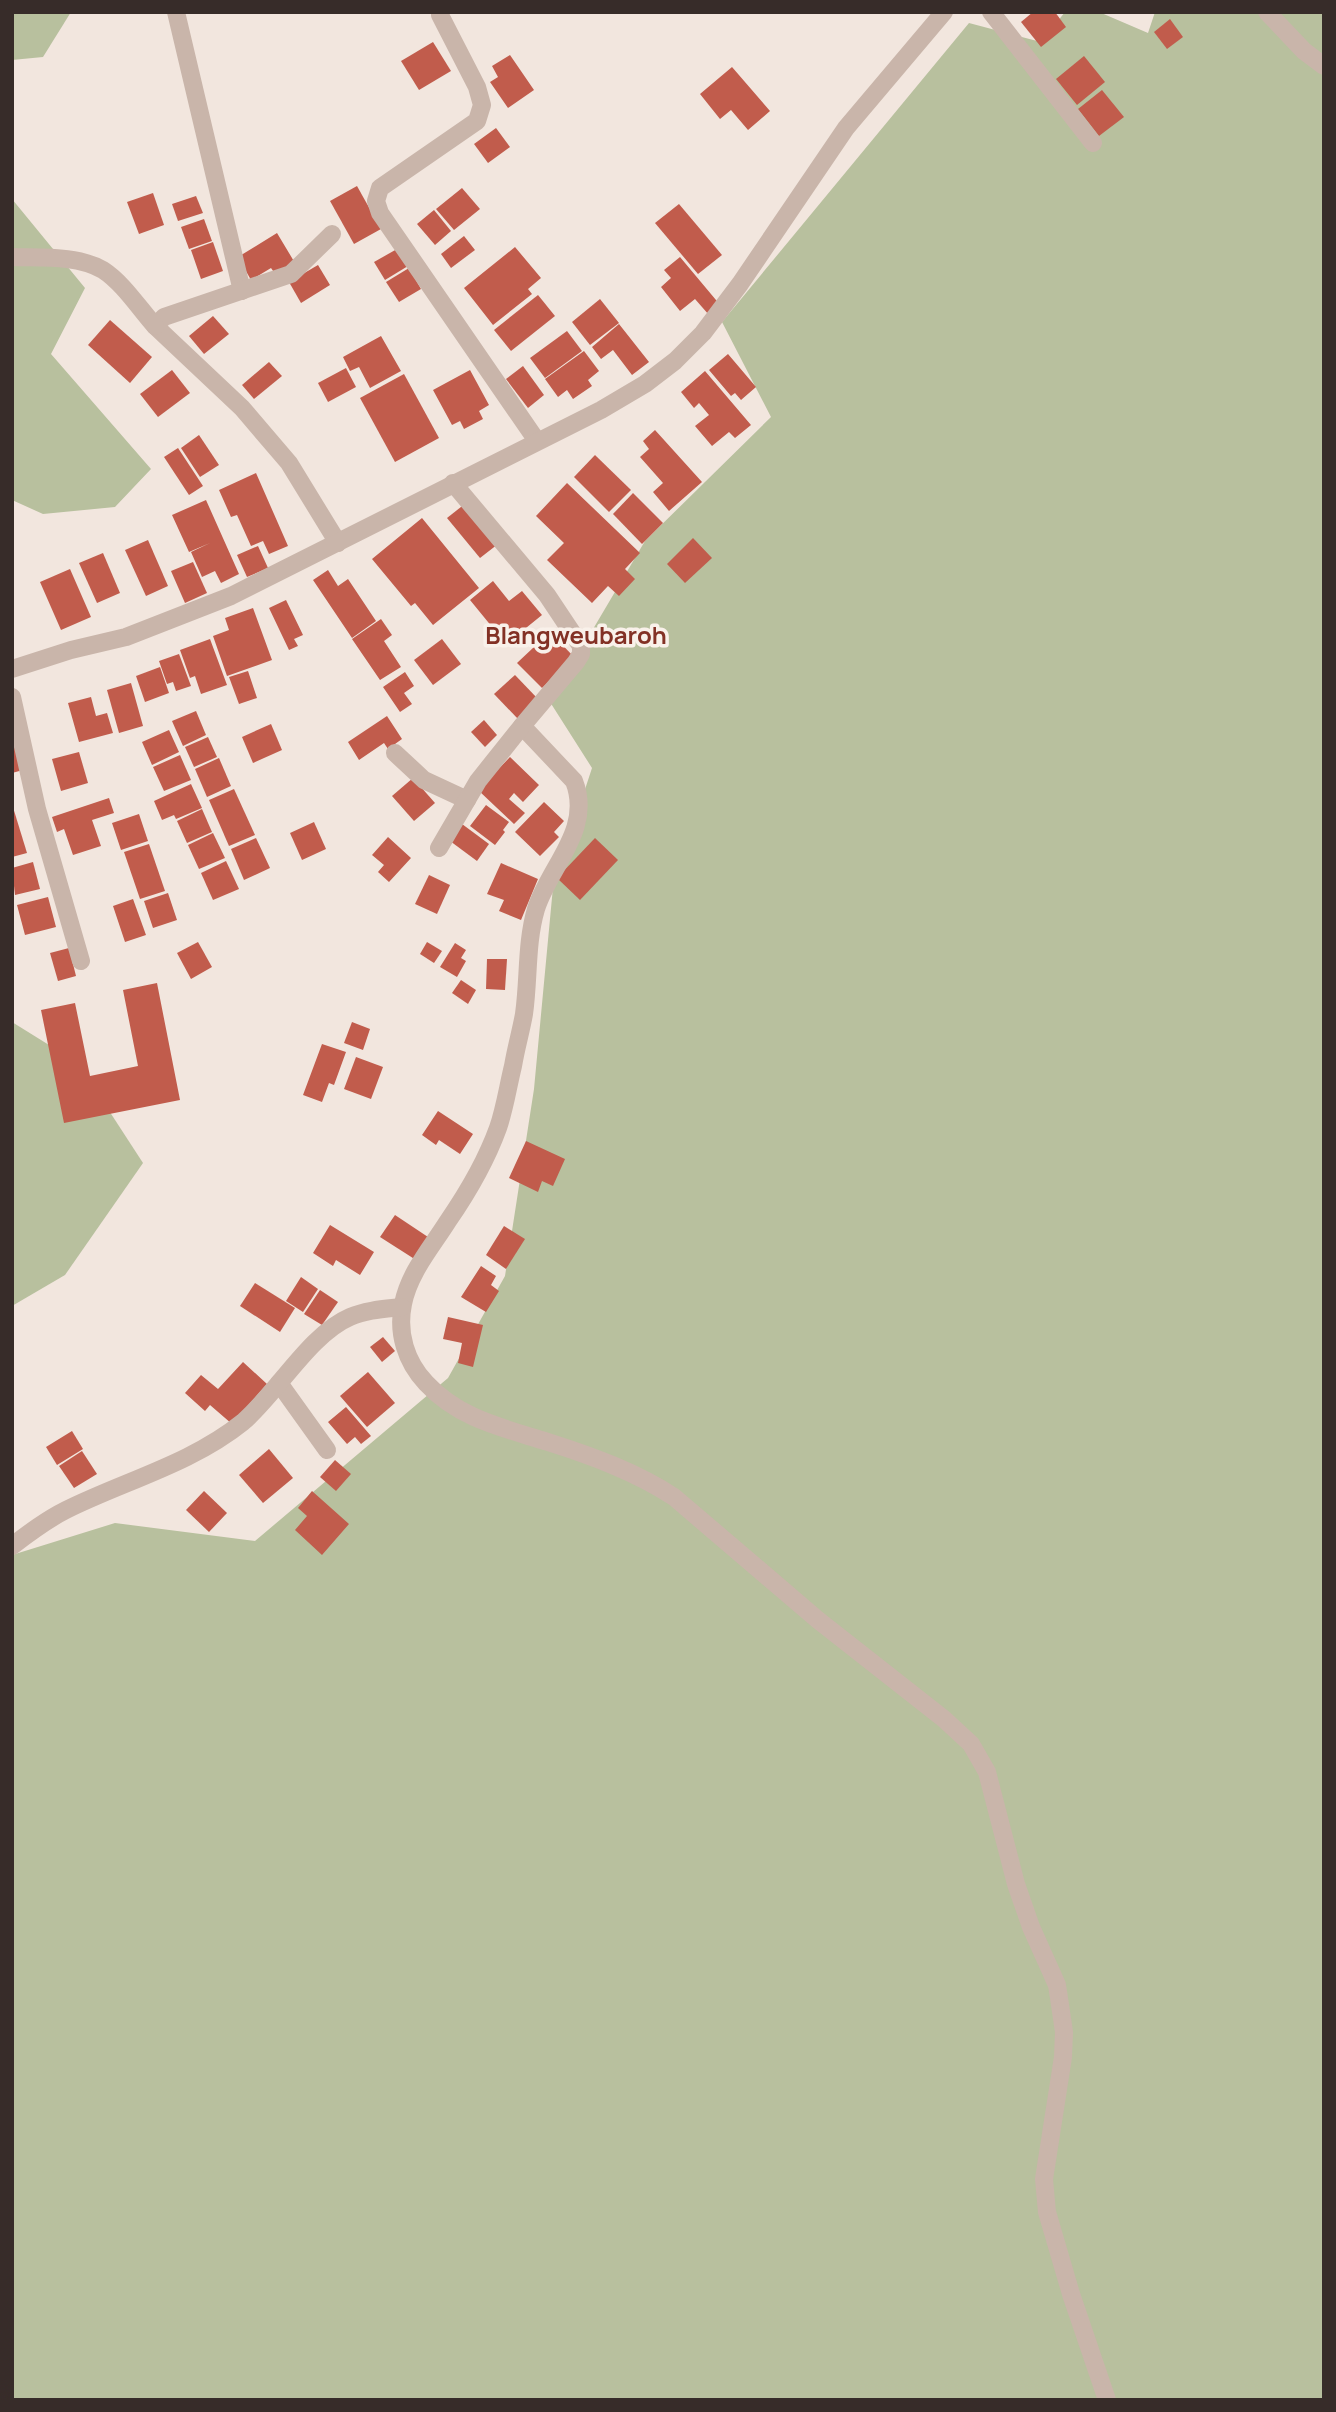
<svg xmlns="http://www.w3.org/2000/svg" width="1336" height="2412" viewBox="0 0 1336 2412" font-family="Manrope,sans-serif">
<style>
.green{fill:#b8c09e}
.building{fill:#c15c4c}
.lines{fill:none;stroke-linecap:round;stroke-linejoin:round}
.minor{stroke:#c9b5aa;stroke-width:18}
.tertiary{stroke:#c9b5aa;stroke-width:18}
.labels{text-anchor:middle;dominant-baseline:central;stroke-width:7;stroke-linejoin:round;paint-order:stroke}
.quarter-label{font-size:24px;font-weight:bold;fill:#833125;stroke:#f9f1ea}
</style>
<rect width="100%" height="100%" fill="#f2e6de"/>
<g class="green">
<polygon points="12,12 71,12 43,57 12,60"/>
<polygon points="1065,12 1099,12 1148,33 1155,12 1324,12 1324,2400 12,2400 12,1555 115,1523 255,1541 448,1378 505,1276 534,1089 553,887 592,768 550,702 645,541 771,417 722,322 969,23 1041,42"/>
<polygon points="12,199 85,288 51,354 151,469 115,507 43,514 12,500"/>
<polygon points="12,1022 78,1063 143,1163 65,1275 12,1306"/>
</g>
<g class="building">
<polygon points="1033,12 1055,12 1066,27 1041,47 1021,22"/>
<polygon points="1170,19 1183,37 1167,49 1154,32"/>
<polygon points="433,42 451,71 419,90 401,61"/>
<polygon points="510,55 534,90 508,108 490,82 498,77 492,66"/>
<polygon points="1084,56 1105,82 1077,105 1056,79"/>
<polygon points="732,67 770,111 748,130 731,110 720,119 700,94"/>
<polygon points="1102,90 1124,117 1099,136 1078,109"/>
<polygon points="496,128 510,147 488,163 474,144"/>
<polygon points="357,186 381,229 354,244 330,201"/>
<polygon points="462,188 480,209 454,230 436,209"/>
<polygon points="153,193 164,225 139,234 127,202"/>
<polygon points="196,196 203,213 178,221 172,204"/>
<polygon points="679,204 722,255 698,274 655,223"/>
<polygon points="434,210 451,231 435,245 417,224"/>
<polygon points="204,219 212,241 189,249 181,227"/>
<polygon points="277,233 295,263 276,275 271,268 251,280 238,257"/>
<polygon points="464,236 475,250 451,268 441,254"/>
<polygon points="213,242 223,271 201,279 191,250"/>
<polygon points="515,247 541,278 528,289 532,294 493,325 464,288"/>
<polygon points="397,249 408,266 385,280 374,262"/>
<polygon points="680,257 721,306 709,315 695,299 680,311 661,287 671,278 664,270"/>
<polygon points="318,265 330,285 301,303 289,282"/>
<polygon points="409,268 421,289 399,302 386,282"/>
<polygon points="538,295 555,316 511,351 494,330"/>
<polygon points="600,299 619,323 590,345 572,322"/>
<polygon points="213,316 229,334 204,354 189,336"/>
<polygon points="110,320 152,357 130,383 88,345"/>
<polygon points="619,324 649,362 632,375 613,350 601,359 592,347"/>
<polygon points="567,331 582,351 545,378 530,358"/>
<polygon points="381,336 401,371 370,388 359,367 350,371 343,357"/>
<polygon points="584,351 599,371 588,380 592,386 573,399 567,390 558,397 545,379"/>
<polygon points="728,354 756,387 741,400 735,393 731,396 709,370"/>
<polygon points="269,362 282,376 254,399 242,385"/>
<polygon points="523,366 544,395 528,408 506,379"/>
<polygon points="346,368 356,387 328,402 318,383"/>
<polygon points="172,370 190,393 158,417 140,394"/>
<polygon points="470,370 489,405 479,411 483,419 464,429 460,421 452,425 433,390"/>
<polygon points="705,371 751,425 735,438 729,432 712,446 695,426 709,415 699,403 694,408 681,392"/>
<polygon points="404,374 439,438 395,462 360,398"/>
<polygon points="655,430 702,482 669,511 653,492 663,483 640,457 649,449 643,441"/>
<polygon points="199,435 219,465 200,477 181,448"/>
<polygon points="178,448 203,486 189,495 164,457"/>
<polygon points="595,455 631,490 609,512 574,477"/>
<polygon points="256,473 288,546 269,554 263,541 251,546 237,515 231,517 219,490"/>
<polygon points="567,483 640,553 625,569 635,579 619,596 608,586 592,603 547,560 564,543 536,516"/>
<polygon points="633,493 663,523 642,544 613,514"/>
<polygon points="206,500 239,574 221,583 215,571 202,577 191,552 210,543 189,552 172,515"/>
<polygon points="466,503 498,544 480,558 447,518"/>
<polygon points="422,518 479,588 433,625 415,603 411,606 372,559"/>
<polygon points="693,538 712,558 685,583 667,564"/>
<polygon points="148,540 168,586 146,596 125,550"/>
<polygon points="258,546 268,568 247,577 237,555"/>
<polygon points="103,553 120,593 97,603 79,563"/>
<polygon points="193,562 207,593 185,603 171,571"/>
<polygon points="70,569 91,617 61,630 40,582"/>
<polygon points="328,570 338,586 348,579 376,621 352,638 313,580"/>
<polygon points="493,581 509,601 522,591 542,615 506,644 470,600"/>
<polygon points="286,600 303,635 294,639 298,646 289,650 269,608"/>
<polygon points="253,608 272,660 227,676 213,636 229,630 225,618"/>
<polygon points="381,619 392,635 384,641 401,667 380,680 352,639"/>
<polygon points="550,632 574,657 542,688 517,663"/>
<polygon points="210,639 227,685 201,694 195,676 190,678 180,650"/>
<polygon points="442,639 461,664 433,685 414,660"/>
<polygon points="179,654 191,686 176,691 173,682 167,684 159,661"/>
<polygon points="160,667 169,693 145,702 136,676"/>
<polygon points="248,671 257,698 239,704 229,677"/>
<polygon points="405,672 414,686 404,693 412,704 400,712 383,687"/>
<polygon points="515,675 538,699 518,719 494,694"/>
<polygon points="131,683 143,726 119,733 107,690"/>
<polygon points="91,697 96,716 107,713 113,733 79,742 68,703"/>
<polygon points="196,711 206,735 183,746 172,721"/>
<polygon points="387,716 402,739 388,749 384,743 359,760 348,742"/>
<polygon points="484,720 497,735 485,747 471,732"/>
<polygon points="271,724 282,750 253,763 242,737"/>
<polygon points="169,730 179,752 152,765 142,742"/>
<polygon points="12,734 23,770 12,773"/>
<polygon points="208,737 217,757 194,767 185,747"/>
<polygon points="79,752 88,783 61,791 52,759"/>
<polygon points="180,755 191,780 164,791 153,767"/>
<polygon points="510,757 539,785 523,802 514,793 509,799 525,813 514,824 478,790"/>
<polygon points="219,758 231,786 207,797 195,769"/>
<polygon points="413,778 435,803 414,821 392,796"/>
<polygon points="191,784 202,808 176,819 174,815 162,820 154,801"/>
<polygon points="234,789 255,835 229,846 209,800"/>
<polygon points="109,798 114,813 92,820 101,846 73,855 64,829 57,832 52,817"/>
<polygon points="544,802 564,821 554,832 559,837 540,856 515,832"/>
<polygon points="12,804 27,853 12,857"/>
<polygon points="486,805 509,822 503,830 505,832 495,845 470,826"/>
<polygon points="202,809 212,832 187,843 177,821"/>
<polygon points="139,814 148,841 121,850 112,823"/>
<polygon points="314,822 326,849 302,860 290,833"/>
<polygon points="462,824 489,844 477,861 450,841"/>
<polygon points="213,833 225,858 199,869 188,845"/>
<polygon points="388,837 411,858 389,882 378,872 384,865 372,855"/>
<polygon points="256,838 270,868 244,880 231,849"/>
<polygon points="595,838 618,860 580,900 557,878"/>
<polygon points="149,844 165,891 140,899 124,852"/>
<polygon points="226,861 239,889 213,900 201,873"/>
<polygon points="33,862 40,889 15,895 12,868"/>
<polygon points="501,863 538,879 521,920 499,911 504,900 487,894"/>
<polygon points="429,875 450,885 437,914 415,904"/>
<polygon points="168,893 177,920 153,928 144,901"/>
<polygon points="48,897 56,927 25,935 17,905"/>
<polygon points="133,899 146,935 125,942 113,906"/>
<polygon points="198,942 212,967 191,979 177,953"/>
<polygon points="427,942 442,951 434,963 420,954"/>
<polygon points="455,943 466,950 461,958 466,961 457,977 440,967"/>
<polygon points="69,948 76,976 58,981 50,953"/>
<polygon points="487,959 507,959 505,990 486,989"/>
<polygon points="461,980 476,990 468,1004 452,993"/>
<polygon points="157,983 180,1100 64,1123 41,1010 75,1003 90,1076 138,1066 123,990"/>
<polygon points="352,1022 370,1029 363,1050 344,1043"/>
<polygon points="322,1044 346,1052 334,1085 329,1083 322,1102 303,1095"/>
<polygon points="356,1057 383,1067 371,1099 344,1089"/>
<polygon points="438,1111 473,1134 460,1154 439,1140 436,1145 422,1135"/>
<polygon points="526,1141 565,1159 553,1186 542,1181 538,1192 509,1178"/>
<polygon points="395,1215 431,1239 416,1260 380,1237"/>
<polygon points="330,1225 374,1252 360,1275 336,1260 333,1266 313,1253"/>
<polygon points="504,1226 525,1239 506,1269 486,1255"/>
<polygon points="481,1266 496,1276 491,1285 499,1291 486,1312 461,1297"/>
<polygon points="301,1277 318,1289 303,1312 286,1301"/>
<polygon points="255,1283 295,1308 280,1332 240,1306"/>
<polygon points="320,1290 338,1302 322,1325 304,1314"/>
<polygon points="448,1317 483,1325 473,1367 458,1363 462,1343 443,1339"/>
<polygon points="383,1337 395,1351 382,1362 370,1347"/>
<polygon points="243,1362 267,1384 232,1424 210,1405 205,1411 185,1393 201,1375 218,1389"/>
<polygon points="368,1372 395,1403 367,1427 340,1396"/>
<polygon points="346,1407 371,1436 361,1444 355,1437 347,1444 328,1422"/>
<polygon points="72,1431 83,1449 57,1465 46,1447"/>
<polygon points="269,1449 293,1478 263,1503 239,1475"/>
<polygon points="82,1451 97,1474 74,1488 59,1466"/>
<polygon points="335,1460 351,1474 336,1491 320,1477"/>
<polygon points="204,1491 227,1513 209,1532 186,1510"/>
<polygon points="312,1491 349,1524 322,1555 295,1530 307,1516 298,1508"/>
</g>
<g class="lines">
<g class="minor">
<polyline points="176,12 242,291"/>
<polyline points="991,12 1093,143"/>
<polyline points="1267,12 1304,51 1324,66"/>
<polyline points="440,15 477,87 482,105 477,121 380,188 376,201 380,213 537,441"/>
<polyline points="332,234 291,274 164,317 155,326 242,408 289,463 338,543"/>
<path d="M12 257C41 258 77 255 103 270 123 283 139 308 155 326"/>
<path d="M453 483 547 595 581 646V654L576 662 522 726 574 781C593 830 550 865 536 909 526 943 529 979 524 1014 521 1031 516 1048 513 1066 508 1086 505 1108 498 1128 486 1161 468 1192 448 1221 431 1248 409 1273 403 1304 397 1333 406 1362 426 1383 459 1419 504 1428 548 1442 592 1456 636 1472 674 1497L818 1620 944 1719 971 1744 987 1772 1016 1884 1031 1927 1057 1985 1059 1998 1064 2032 1063 2057 1044 2179 1047 2212 1071 2294 1107 2400"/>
<polyline points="12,697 37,809 81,961"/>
<polyline points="395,753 424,780 467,800"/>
<polyline points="439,848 478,781 522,726"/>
<polyline points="279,1383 327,1450"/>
<path d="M12 1546C29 1533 46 1520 66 1510 124 1481 191 1464 243 1422 277 1393 310 1334 350 1317 366 1310 384 1309 402 1307"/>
</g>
<polyline class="tertiary" points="12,669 71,650 126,637 231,596 601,410 645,384 675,361 703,333 740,284 846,128 944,12"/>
</g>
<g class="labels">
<g class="quarter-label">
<text x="576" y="634">Blangweubaroh</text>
</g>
</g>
<rect width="1336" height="2412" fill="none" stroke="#372c29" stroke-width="28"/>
</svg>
